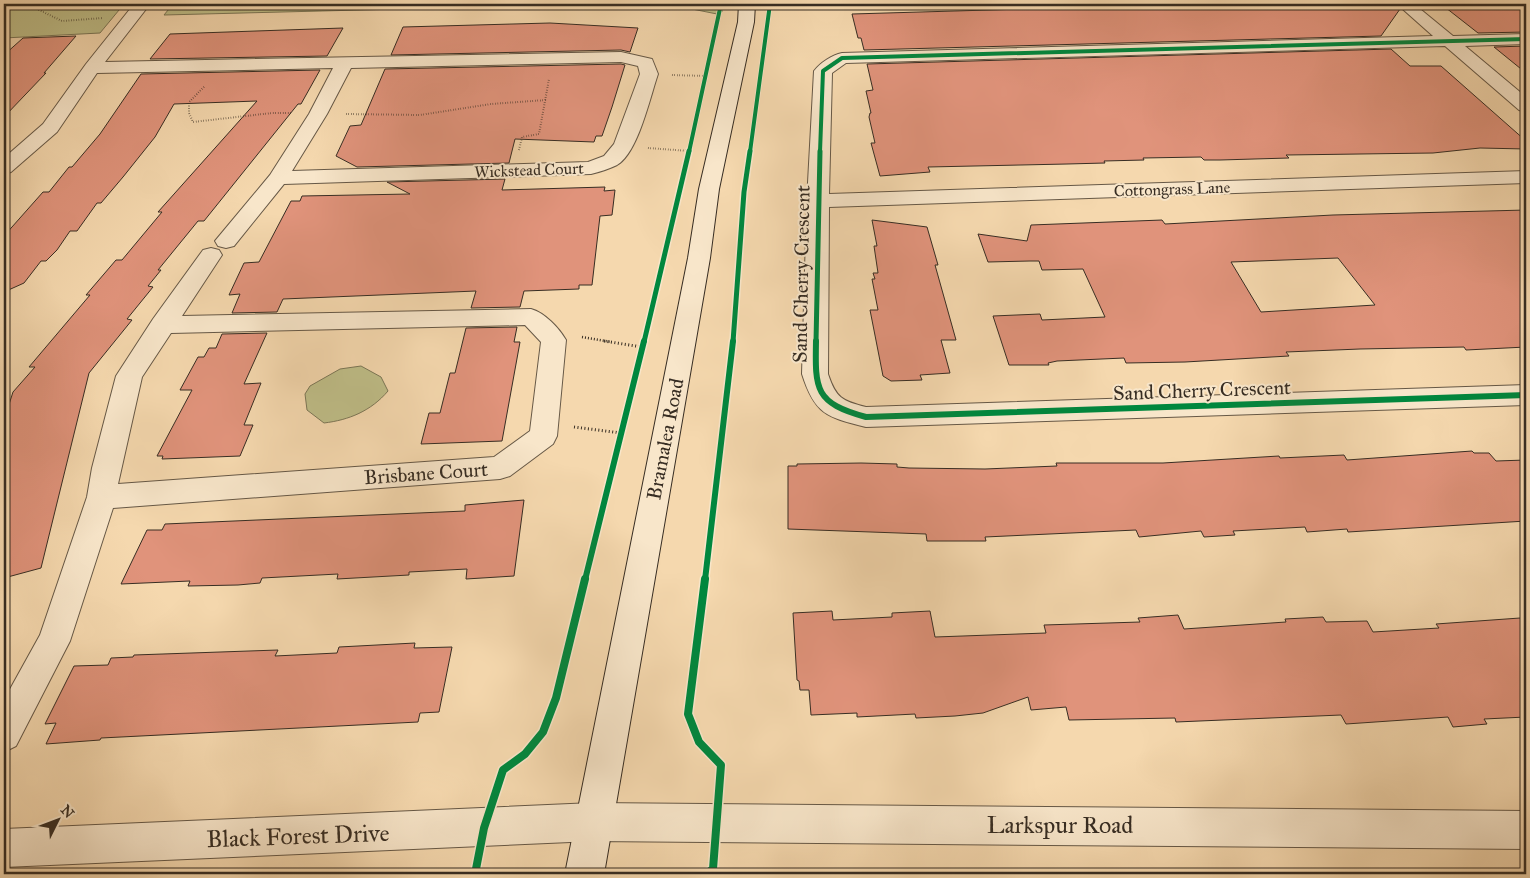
<svg xmlns="http://www.w3.org/2000/svg" width="1530" height="878" viewBox="0 0 1530 878" font-family="'IM FELL Great Primer',serif">
<style>
.green{fill:#bfbe88;stroke:#7b7656}
.building{fill:#e0937b;stroke:#372d23;fill-rule:evenodd}
.lines{fill:none;stroke-linecap:round;stroke-linejoin:round}
.minor-casing{stroke:#665846;stroke-width:2}
.secondary-casing{stroke:#372d23;stroke-width:2}
.path-far2{stroke:#372d23;stroke-width:2;stroke-dasharray:0.5 2;stroke-linecap:butt}
.path-far1{stroke:#372d23;stroke-width:2.5;stroke-dasharray:1 2;stroke-linecap:butt}
.path{stroke:#372d23;stroke-width:3;stroke-dasharray:1 2.5;stroke-linecap:butt}
.minor{fill:#f8e6ca;fill-rule:evenodd}
.secondary{fill:#f8e6ca;fill-rule:evenodd}
.cycleway-far3-casing{stroke:#f8e6ca;stroke-width:5.5}
.cycleway-far2-casing{stroke:#f8e6ca;stroke-width:8}
.cycleway-far1-casing{stroke:#f8e6ca;stroke-width:9}
.cycleway-casing{stroke:#f8e6ca;stroke-width:11}
.cycleway-far3{stroke:#00873e;stroke-width:4}
.cycleway-far2{stroke:#00873e;stroke-width:5}
.cycleway-far1{stroke:#00873e;stroke-width:6}
.cycleway{stroke:#00873e;stroke-width:8}
.labels{text-anchor:middle;dominant-baseline:central;stroke-width:4;stroke-linejoin:round;paint-order:stroke}
.far-street-label{font-size:16px;fill:#372d23;stroke:#f8e6ca}
.street-label{font-size:20px;fill:#372d23;stroke:#f8e6ca}
.near-street-label{font-size:24px;fill:#372d23;stroke:#f8e6ca}
</style>
<rect width="100%" height="100%" fill="#f5d8ae"/>
<filter id="stains"><feTurbulence type="fractalNoise" baseFrequency=".004" numOctaves="4"/><feColorMatrix values="0 0 0 0 .2 0 0 0 0 .09 0 0 0 0 .02 0 0 0 .5 -.17"/></filter>
<radialGradient id="worn" r=".72"><stop offset=".6" stop-color="#630" stop-opacity="0"/><stop offset="1" stop-color="#630" stop-opacity=".3"/></radialGradient>
<g class="green">
<polygon points="4,4 124,4 100,33 4,38"/>
<polygon points="173,4 719,4 717,14 682,7 518,6 164,15"/>
<path d="M361 366 381 377 388 391C371 411 349 420 324 423L307 410 305 394 310 386 340 369Z"/>
</g>
<g class="building">
<polygon points="1195,4 1395,4 1400,9 1381,36 864,50 861,38 858,38 852,14"/>
<polygon points="1441,4 1526,4 1526,32 1478,33"/>
<polygon points="550,23 638,28 630,52 621,50 391,55 403,27"/>
<polygon points="343,28 327,56 150,59 170,34"/>
<polygon points="76,36 44,73 46,73 4,117 4,55 23,38"/>
<polygon points="1526,46 1526,73 1494,47"/>
<polygon points="1391,49 1410,66 1441,66 1526,141 1526,149 1480,148 1433,153 1286,155 1289,158 1220,160 1204,160 1201,157 1143,158 1144,160 1104,161 1105,163 1067,164 928,167 930,172 880,176 871,143 875,143 869,117 870,113 871,113 866,91 873,90 867,64"/>
<polygon points="621,64 625,65 612,107 602,136 596,136 594,142 515,139 509,163 357,167 336,156 350,126 361,125 385,69"/>
<polygon points="320,70 301,104 298,104 204,221 198,221 158,270 161,270 148,286 153,287 127,319 132,320 89,373 41,568 4,578 4,420 13,392 35,367 29,367 90,295 86,295 116,260 122,260 162,212 158,212 257,101 174,104 155,137 123,177 101,203 97,203 77,231 70,231 57,250 46,261 41,261 24,283 4,292 4,236 43,192 49,192 69,167 72,167 100,134 141,74"/>
<polygon points="505,179 502,190 605,187 604,191 615,190 612,215 600,216 592,285 579,285 579,289 524,291 520,307 471,308 476,291 283,299 277,312 232,313 240,294 229,295 244,263 259,262 291,201 300,201 302,196 410,194 387,182"/>
<path d="M1526 210V347L1466 350 1464 347 1360 349 1286 352 1289 356 1185 362 1126 363 1124 358 1057 361 1048 363 1049 365H1009L993 316 1040 314 1042 320 1105 317 1083 269 1042 270 1039 261H1030L988 262 978 234 1027 241 1031 225 1162 220 1165 224 1333 215ZM1338 258 1375 305 1261 312 1231 262Z"/>
<polygon points="872,220 927,227 938,265 935,265 956,340 941,340 950,373 920,375 922,380 891,381 883,376 870,310 878,310 872,279 875,279 873,273 878,273 874,246 877,246"/>
<polygon points="517,327 514,342 520,342 502,441 421,444 429,413 440,413 450,373 455,373 466,328"/>
<polygon points="267,333 244,384 261,383 244,425 253,425 240,456 162,459 163,456 157,456 192,390 180,390 198,357 204,357 209,348 216,348 222,334"/>
<polygon points="1472,451 1474,453 1489,453 1496,461 1526,460 1526,521 1348,532 1347,529 1307,532 1305,527 1233,531 1235,535 1204,537 1201,531 1139,537 1136,530 985,537 986,541 927,541 926,534 788,529 788,466 797,466 797,464 861,463 897,464 897,467 909,468 985,469 1057,466 1056,463 1163,463 1279,456 1280,458 1344,455 1347,460"/>
<polygon points="524,500 514,576 466,579 467,569 409,572 409,575 337,579 338,574 262,578 260,583 238,585 188,586 190,581 121,584 147,530 162,530 165,524 465,511 465,505"/>
<polygon points="832,611 833,620 892,617 892,613 930,611 935,637 1046,633 1044,625 1140,622 1138,618 1178,615 1184,629 1286,622 1285,619 1323,617 1326,622 1367,621 1373,632 1439,628 1436,624 1520,618 1526,627 1526,717 1484,719 1487,724 1453,727 1448,717 1346,724 1341,715 1176,722 1175,718 1069,720 1066,707 1031,710 1028,697 983,713 955,716 916,718 915,714 857,717 857,713 811,715 809,690 800,690 799,681 797,680 793,613"/>
<polygon points="415,643 414,648 452,647 439,712 420,713 418,722 101,738 100,740 46,744 56,723 45,724 74,666 108,665 111,658 133,657 134,655 278,650 275,656 337,653 339,647"/>
</g>
<g class="lines">
<g class="minor-casing">
<g id="minor">
<path d="M134 4H150L105 62 621 52 652 59 658 74C650 97 638 153 617 165 609 169 599 172 591 174L284 184 234 246 226 248 218 246 215 241 270 175 309 114 333 68 97 73 57 132 11 172 4 174V158L43 124 86 64ZM621 62 638 66 640 74 614 144 604 156 588 162 292 171 327 114 351 68Z"/>
<path d="M1397 4H1414L1453 36 1526 34V44L1465 46 1526 97V112L1519 110 1445 46 846 63 832 73 829 194 1526 171V183L829 207 828 374C836 398 842 401 866 407L1526 385V405L866 427C827 417 815 415 802 374L807 201 814 71C820 63 832 55 842 53L1433 36Z"/>
<path d="M211 248 219 250 222 255 182 316 531 309C545 313 559 328 566 340L557 436 553 444 510 476 500 479 113 508 70 641 16 746 4 752V700L40 635 87 497 92 468 116 376 153 319 203 250ZM525 325 541 342 530 431 494 457 118 484 142 377 171 333Z"/>
<polygon points="593,803 1526,811 1526,849 593,841 4,867 4,829"/>
</g>
</g>
<g class="secondary-casing">
<polygon id="secondary" points="739,4 755,4 754,22 719,189 710,258 604,874 565,874 688,258 699,189 738,22"/>
</g>
<g class="path-far2">
<polyline points="698,4 723,11"/>
<polyline points="165,6 227,7 252,4"/>
<polyline points="4,7 37,9 62,21 103,18"/>
<polyline points="672,75 705,76"/>
<polyline points="204,87 189,102 189,113 193,122 272,113 292,113"/>
<polyline points="346,114 420,115 491,104 546,100"/>
<polyline points="648,148 689,151"/>
<polyline points="519,150 522,137 539,134 549,79"/>
</g>
<g class="path-far1">
<polyline points="685,151 689,151"/>
<polyline points="582,337 611,342"/>
</g>
<g class="path">
<polyline points="604,341 642,347"/>
<polyline points="574,427 621,433"/>
</g>
<use href="#minor" class="minor"/>
<use href="#secondary" class="secondary"/>
<g class="cycleway-far3-casing">
<g id="cycleway-far3">
<polyline points="689,152 721,4"/>
<polyline points="750,152 770,4"/>
<polyline points="820,152 823,71 842,58 1526,39"/>
</g>
</g>
<g class="cycleway-far2-casing">
<g id="cycleway-far2">
<polyline points="644,342 689,151"/>
<polyline points="733,342 744,192 750,151"/>
<polyline points="816,342 820,151"/>
</g>
</g>
<g class="cycleway-far1-casing">
<g id="cycleway-far1">
<path d="M816 341C815 390 815 403 866 417L1526 395"/>
<polyline points="585,580 644,341"/>
<polyline points="705,580 733,341"/>
</g>
</g>
<g class="cycleway-casing">
<g id="cycleway">
<polyline points="705,579 688,714 699,742 721,765 713,869 706,874"/>
<polyline points="475,874 484,828 503,770 525,754 543,732 556,698 585,579"/>
</g>
</g>
<use href="#cycleway-far3" class="cycleway-far3"/>
<use href="#cycleway-far2" class="cycleway-far2"/>
<use href="#cycleway-far1" class="cycleway-far1"/>
<use href="#cycleway" class="cycleway"/>
</g>
<g class="labels">
<g class="far-street-label">
<text transform="translate(529 170) rotate(-2)">Wickstead Court</text>
<text transform="translate(1172 189) rotate(-2)">Cottongrass Lane</text>
</g>
<g class="street-label">
<text transform="translate(801 274) rotate(-89)">Sand Cherry Crescent</text>
<text transform="translate(1202 390) rotate(-2)">Sand Cherry Crescent</text>
<text transform="translate(665 439) rotate(-79)">Bramalea Road</text>
<text transform="translate(426 473) rotate(-4)">Brisbane Court</text>
</g>
<g class="near-street-label">
<text x="1060" y="825">Larkspur Road</text>
<text transform="translate(298 836) rotate(-2)">Black Forest Drive</text>
</g>
</g>
<rect width="1530" height="878" fill="none" stroke="#f5d8ae" stroke-width="20"/>
<rect x="5" y="5" width="1520" height="868" fill="none" stroke="#372d23" stroke-width="2.5"/>
<rect x="10" y="10" width="1510" height="858" fill="none" stroke="#372d23"/>
<g transform="translate(58 820) rotate(48)" stroke="#f8e6ca" stroke-width="4" paint-order="stroke">
<path d="M0-4L9 19L0 12L-9 19Z" fill="#372d23"/>
<text y="-8" font-size="14" font-weight="bold" text-anchor="middle" fill="#372d23">N</text>
</g>
<rect width="100%" height="100%" filter="url(#stains)"/>
<rect width="100%" height="100%" fill="url(#worn)"/>
</svg>
